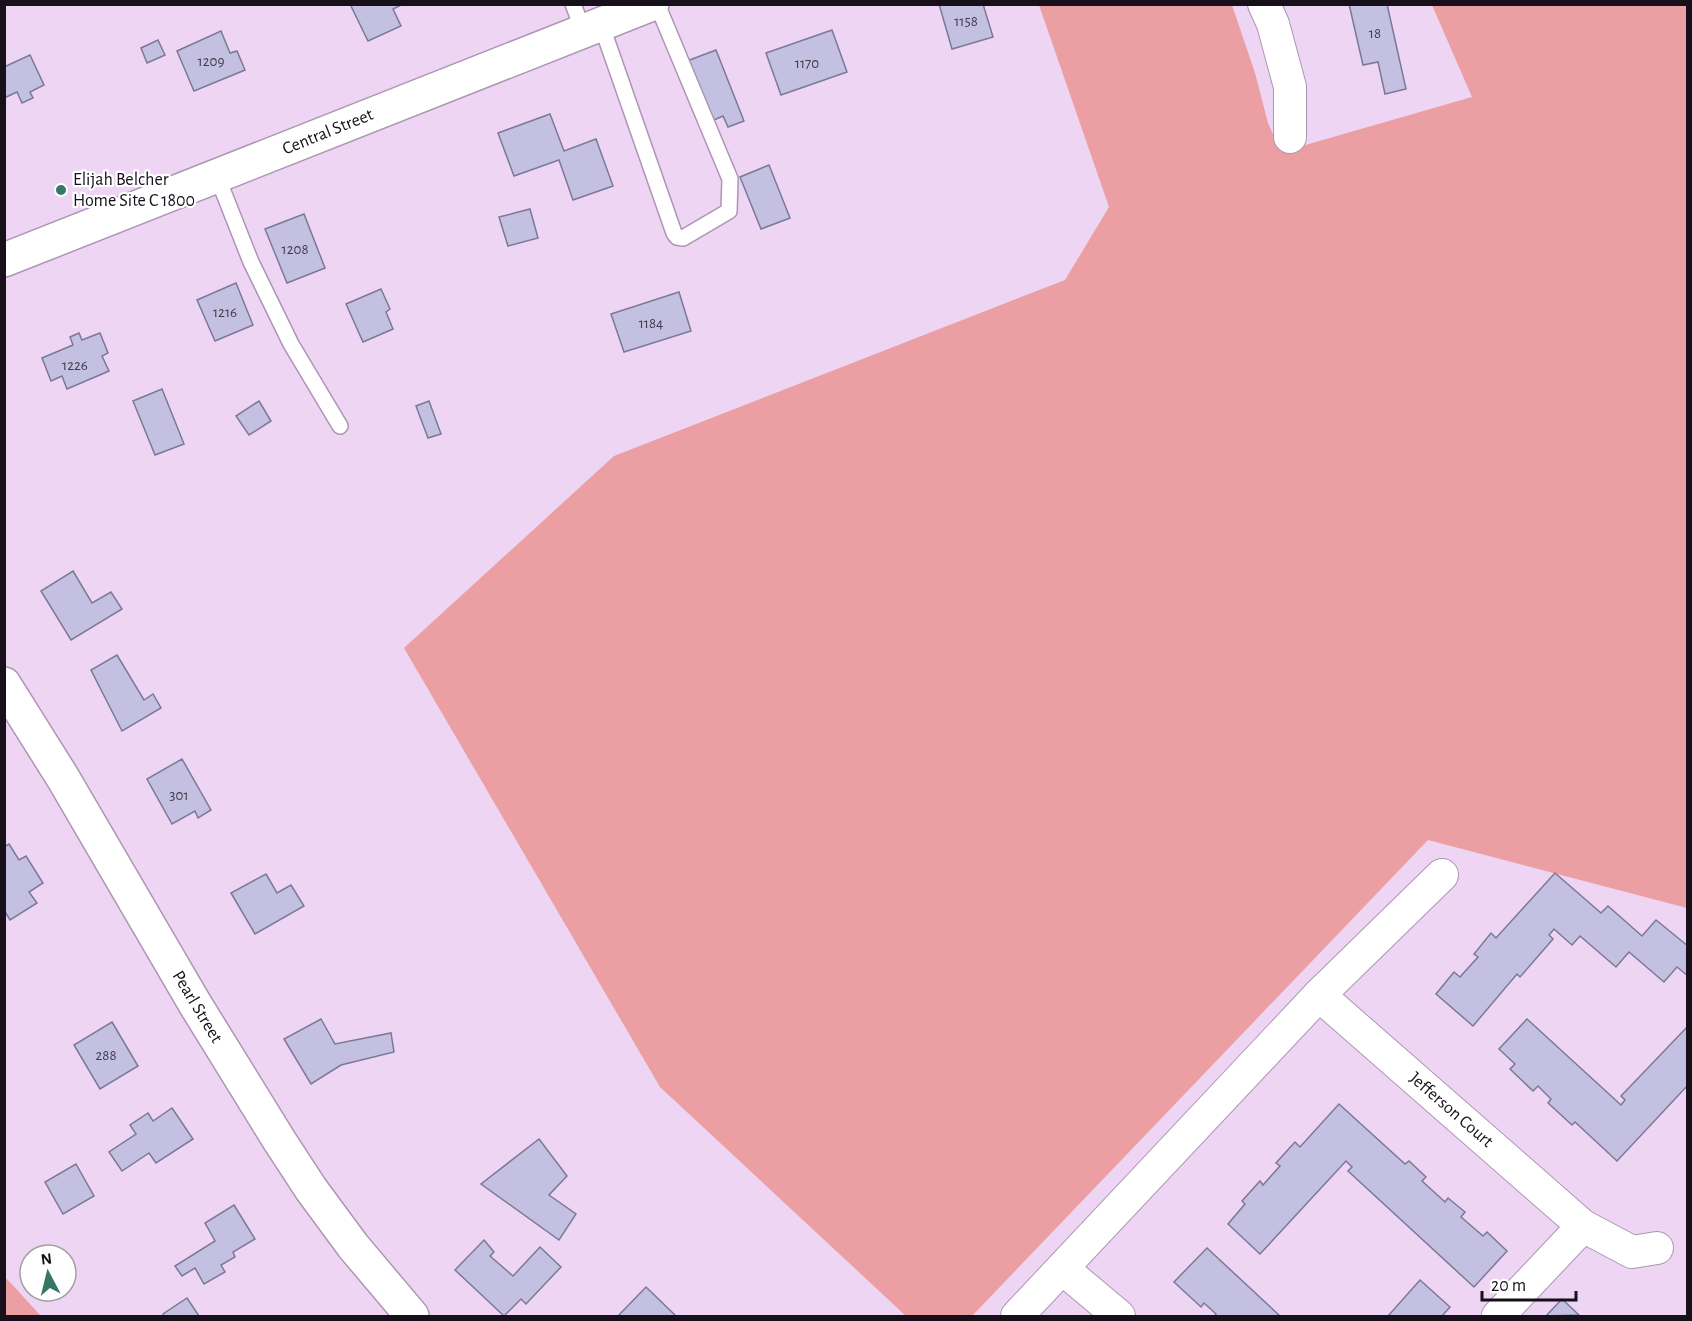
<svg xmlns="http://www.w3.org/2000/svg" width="1692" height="1321" viewBox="0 0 1692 1321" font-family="'Alegreya Sans',sans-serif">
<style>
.green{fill:#eb9fa2}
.building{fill:#c3c0e2;stroke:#7c7898;stroke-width:1.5}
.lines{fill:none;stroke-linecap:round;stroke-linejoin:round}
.service-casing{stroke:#ac96b2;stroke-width:18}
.minor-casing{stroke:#ac96b2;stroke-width:34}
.secondary-casing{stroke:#ac96b2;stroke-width:36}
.service{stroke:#fff;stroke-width:15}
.minor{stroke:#fff;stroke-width:32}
.secondary{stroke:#fff;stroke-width:33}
.poi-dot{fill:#357666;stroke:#fff;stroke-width:2}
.labels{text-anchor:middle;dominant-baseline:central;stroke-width:4.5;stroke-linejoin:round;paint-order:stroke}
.number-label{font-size:15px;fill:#423b4c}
.street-label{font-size:18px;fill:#170f1a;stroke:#fff}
.poi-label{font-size:18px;fill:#170f1a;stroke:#fff;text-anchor:start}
</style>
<rect width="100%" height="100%" fill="#edd5f3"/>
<g class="green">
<polygon points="1039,5 1232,5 1255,73 1268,123 1281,152 1472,97 1432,5 1687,5 1687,908 1428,840 972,1316 906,1316 660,1087 404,648 614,456 1065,280 1109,207"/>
<polygon points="7,1279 41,1316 5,1316 5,1280"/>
</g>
<g class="building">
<polygon points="350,4 403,4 393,9 401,26 368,41"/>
<polygon points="939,4 983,4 993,37 952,49"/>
<polygon points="1349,4 1387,4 1406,89 1385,94 1378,62 1363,65"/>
<polygon points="832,30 847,72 781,95 766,53"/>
<polygon points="221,31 230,53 237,51 245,70 194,91 177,51"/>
<polygon points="158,40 165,55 147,63 141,48"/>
<polygon points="716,50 744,121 728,127 723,116 714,120 687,61"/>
<polygon points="30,55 44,85 30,92 33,98 22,103 17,92 4,98 4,67"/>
<polygon points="550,114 564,151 596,139 613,186 573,200 559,160 514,176 498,133"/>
<polygon points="769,165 790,218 761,229 740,177"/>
<polygon points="530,209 538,238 508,246 499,217"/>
<polygon points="304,214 325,268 287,283 265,229"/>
<polygon points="236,283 253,325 215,341 197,300"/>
<polygon points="381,289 390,309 386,312 393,329 363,342 346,304"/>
<polygon points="679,292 691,331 624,352 611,314"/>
<polygon points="79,333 82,340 100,333 108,353 102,356 109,371 67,389 62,376 51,381 42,358 73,345 70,337"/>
<polygon points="162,389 184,444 155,455 133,401"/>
<polygon points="259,401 271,421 249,435 236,416"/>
<polygon points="429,401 441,434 428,438 416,406"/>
<polygon points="73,571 92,603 111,592 122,609 71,640 41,591"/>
<polygon points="117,655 144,700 153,694 161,708 122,731 91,670"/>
<polygon points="182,759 211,810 198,818 195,811 172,824 147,779"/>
<polygon points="9,844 19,860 26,856 43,883 29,892 37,903 10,920 4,910 4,847"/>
<polygon points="1555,873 1601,913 1608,906 1642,936 1656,920 1688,946 1688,976 1677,967 1664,982 1629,952 1616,967 1580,936 1572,945 1554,929 1549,935 1553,939 1520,977 1517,974 1473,1026 1436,994 1454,972 1460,977 1478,957 1474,954 1491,933 1496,938"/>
<polygon points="266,874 277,893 291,885 304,906 255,934 231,893"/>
<polygon points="321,1019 335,1044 391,1033 394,1052 341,1065 311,1084 284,1039"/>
<polygon points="1527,1019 1621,1105 1625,1100 1621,1096 1688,1026 1688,1085 1617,1161 1575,1122 1572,1125 1548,1103 1551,1099 1538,1086 1533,1091 1510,1069 1515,1064 1499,1049"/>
<polygon points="112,1022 138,1066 100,1089 74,1045"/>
<polygon points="1339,1104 1405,1164 1409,1161 1426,1177 1422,1181 1445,1202 1448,1198 1465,1212 1461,1217 1483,1236 1487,1232 1507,1251 1474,1287 1348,1171 1352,1167 1346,1161 1260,1254 1228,1224 1245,1204 1242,1201 1260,1181 1263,1185 1280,1166 1276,1163 1295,1142 1300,1147"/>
<polygon points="172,1108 193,1139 156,1163 149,1153 122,1171 109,1152 136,1134 130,1125 148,1113 153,1121"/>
<polygon points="539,1139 567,1176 549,1195 576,1214 559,1240 481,1184"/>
<polygon points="76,1164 94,1196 63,1214 45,1182"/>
<polygon points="234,1205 255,1239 233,1252 235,1257 221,1265 225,1272 204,1284 195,1268 182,1276 175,1266 215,1241 205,1223"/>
<polygon points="484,1240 494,1252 490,1256 513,1276 540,1247 561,1267 526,1304 521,1299 504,1316 455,1270"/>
<polygon points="1207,1248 1280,1316 1214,1316 1216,1314 1204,1303 1201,1307 1174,1282"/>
<polygon points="1420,1280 1450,1307 1442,1316 1388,1316"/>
<polygon points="646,1287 676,1316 618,1316"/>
<polygon points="187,1298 199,1316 164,1316 163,1314"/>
<polygon points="1562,1299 1579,1315 1546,1316"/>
</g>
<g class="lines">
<g class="service-casing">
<g id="service">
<polyline points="573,4 583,30"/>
<polyline points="601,24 674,233 677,237 683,238 729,211 730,179 657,4"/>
<polyline points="217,176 251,262 291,344 340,426"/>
</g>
</g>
<g class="minor-casing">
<g id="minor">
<polyline points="1264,4 1273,24 1290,87 1290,137"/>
<polyline points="1319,995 1583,1226"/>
<polyline points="1063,1269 1119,1316"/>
<polyline points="1017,1316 1319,995 1442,875"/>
<polyline points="1498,1316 1583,1226 1632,1252 1657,1248"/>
</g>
</g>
<g class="secondary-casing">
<g id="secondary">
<polyline points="4,260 652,4"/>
<polyline points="4,684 63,778 195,1004 279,1140 311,1189 353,1246 412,1316"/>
</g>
</g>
<use href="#service" class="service"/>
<use href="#minor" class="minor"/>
<use href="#secondary" class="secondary"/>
</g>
<circle class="poi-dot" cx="61" cy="190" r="6"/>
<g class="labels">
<g class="number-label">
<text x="966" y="21">1158</text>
<text x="1375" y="33">18</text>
<text x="211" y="61">1209</text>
<text x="807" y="63">1170</text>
<text x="295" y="249">1208</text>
<text x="225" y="312">1216</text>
<text x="651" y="323">1184</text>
<text x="75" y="365">1226</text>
<text x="179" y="795">301</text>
<text x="106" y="1055">288</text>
</g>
<g class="street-label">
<text transform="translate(328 132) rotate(-22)">Central Street</text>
<text transform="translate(197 1007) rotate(59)">Pearl Street</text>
<text transform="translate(1451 1110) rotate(41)">Jefferson Court</text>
</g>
<g class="poi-label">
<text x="73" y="180">Elijah Belcher<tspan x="73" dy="21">Home Site C 1800</tspan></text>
</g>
</g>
<rect width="1692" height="1321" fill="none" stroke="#170f1a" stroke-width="12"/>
<g transform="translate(48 1273) rotate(353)"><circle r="28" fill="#ffffff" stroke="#a29fa3" stroke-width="1.5"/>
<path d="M0-4.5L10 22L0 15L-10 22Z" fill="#357666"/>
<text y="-9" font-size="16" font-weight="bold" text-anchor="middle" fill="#170f1a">N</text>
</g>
<path d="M1482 1291v9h94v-9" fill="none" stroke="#170f1a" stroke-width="3"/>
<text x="1491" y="1291" font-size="18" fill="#170f1a" stroke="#ffffff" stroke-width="4.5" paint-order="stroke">20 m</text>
</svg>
